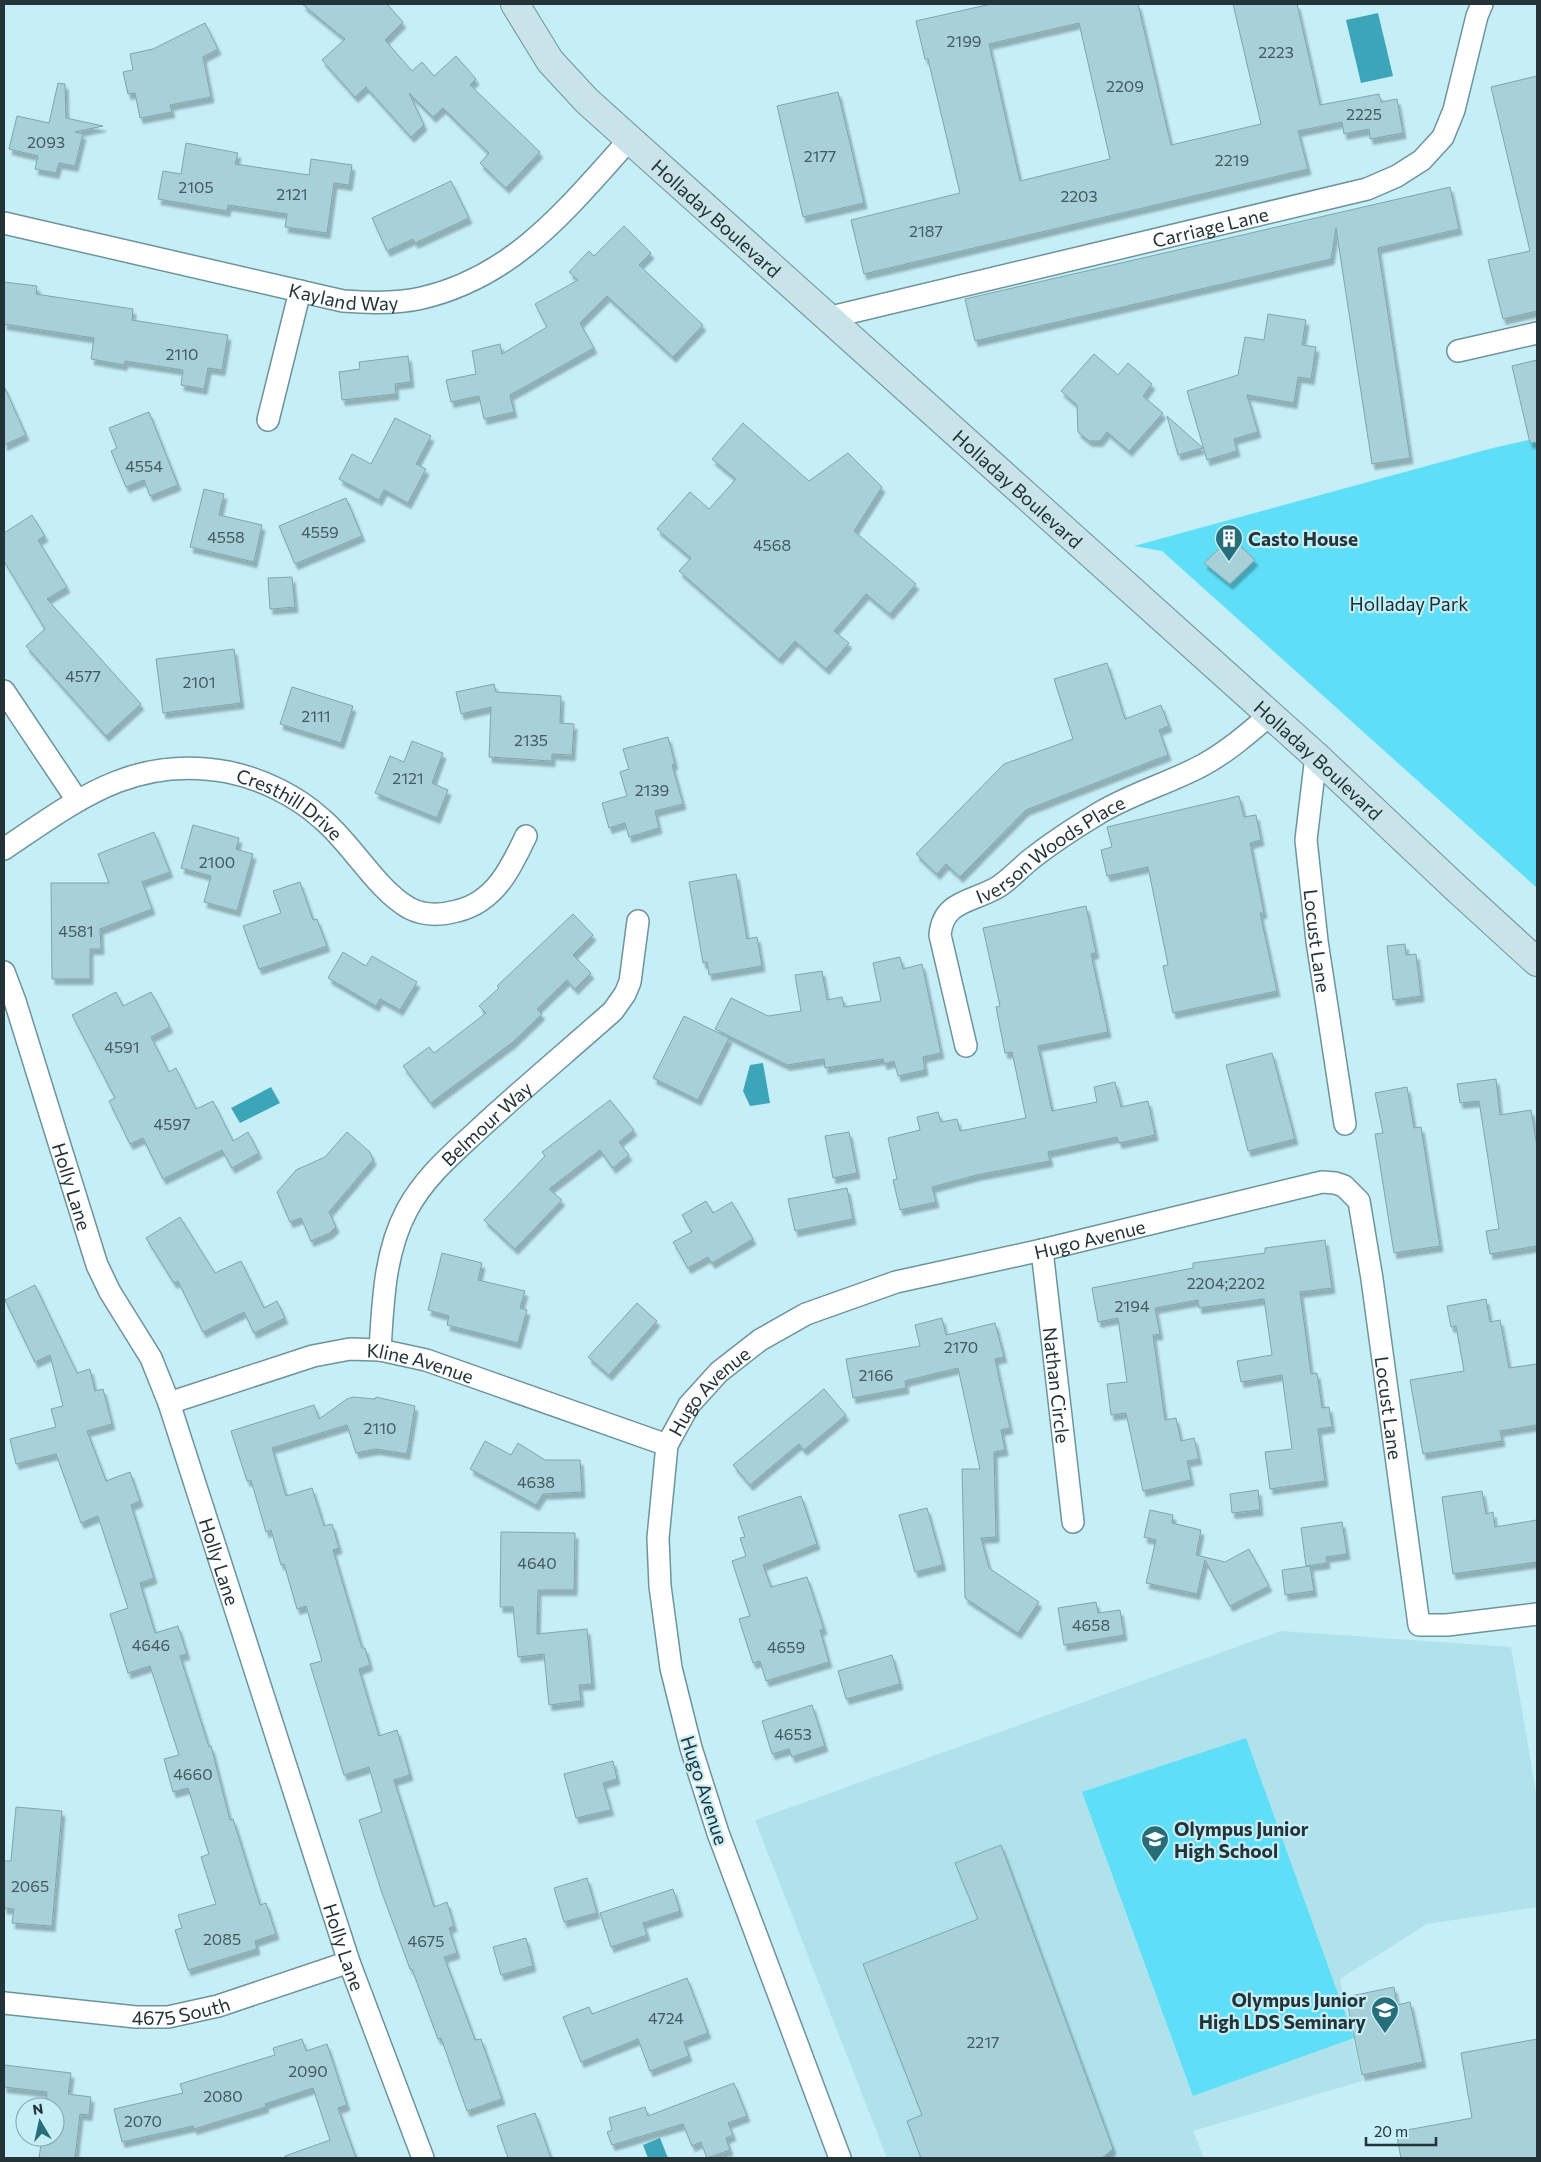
<svg xmlns="http://www.w3.org/2000/svg" width="1541" height="2162" viewBox="0 0 1541 2162" font-family="Commissioner,sans-serif">
<style>
.built{fill:#b0e2ec}
.green{fill:#5edff7}
.water{fill:#3da5b9}
.building{fill:#a7d0d8;stroke:#7ea6ae;fill-rule:evenodd;filter:url(#shadow)}
.lines{fill:none;stroke-linecap:round;stroke-linejoin:round}
.street-casing{stroke:#6d949c;stroke-width:24}
.secondary-casing{stroke:#6d949c;stroke-width:30}
.street{stroke:#fff;stroke-width:21}
.secondary{stroke:#c8e4e9;stroke-width:28}
.labels{text-anchor:middle;dominant-baseline:central;stroke-width:4.5;stroke-linejoin:round;paint-order:stroke}
.number-label{font-size:16px;fill:#445a5f}
.street-label{font-size:19px;fill:#233337;stroke:#c5eef7}
.poi-label{font-size:19px;font-weight:bold;fill:#233337;stroke:#c5eef7;text-anchor:start}
.park-label{font-size:19px;fill:#162d32;stroke:#c5eef7}
</style>
<defs>
<filter id="shadow"><feDropShadow dx="3" dy="5.5" stdDeviation="1" flood-color="#0004"/></filter>
</defs>
<rect width="100%" height="100%" fill="#c5eef7"/>
<polygon class="built" points="1281,1631 1511,1647 1537,1798 1537,1907 1427,1924 1340,1979 1362,2081 1193,2131 1204,2158 887,2158 755,1820"/>
<g class="green">
<polygon points="1537,438 1537,888 1162,551 1134,546 1489,449"/>
<polygon points="1246,1738 1354,2038 1193,2096 1082,1792"/>
</g>
<g class="water">
<polygon points="1378,13 1393,76 1361,83 1346,20"/>
<polygon points="763,1063 770,1103 750,1106 743,1091 750,1065"/>
<polygon points="271,1087 280,1103 240,1123 231,1108"/>
<polygon points="660,2138 668,2158 648,2158 643,2145"/>
</g>
<g class="building">
<polygon points="302,4 387,4 403,22 385,40 412,71 422,62 434,76 456,56 476,79 470,85 540,152 506,188 480,163 489,153 443,108 433,117 409,93 424,125 411,137 366,87 355,97 322,60 345,39"/>
<path d="M991 4H1138L1171 145 1261 124 1233 4H1297L1320 105 1379 94 1381 102 1397 99 1403 133 1370 139 1369 129 1344 134 1342 122 1298 131 1308 169 864 274 851 220 960 193 928 59H925L916 21ZM1079 23 1110 159 1020 181 989 44Z"/>
<polygon points="205,23 218,49 203,57 211,97 170,105 172,112 140,118 135,93 128,94 123,72 133,70 130,54 153,49"/>
<polygon points="1537,76 1537,311 1503,319 1488,260 1530,251 1491,87"/>
<polygon points="58,83 65,84 66,118 103,126 75,132 83,134 75,166 59,163 56,173 35,169 38,156 9,149 17,116 49,123"/>
<polygon points="838,92 864,203 803,217 777,106"/>
<polygon points="186,143 238,153 235,164 309,175 311,159 352,165 349,185 334,183 327,233 285,227 287,214 228,205 227,211 158,199 163,171 181,174"/>
<polygon points="451,181 469,218 415,243 413,239 387,251 372,218"/>
<polygon points="1450,187 1459,229 1378,248 1410,458 1372,464 1336,228 1331,259 975,341 965,299"/>
<polygon points="624,226 651,253 639,265 703,325 673,357 607,296 580,323 594,348 510,395 514,412 484,419 479,396 451,402 446,380 476,374 472,351 500,344 502,354 547,327 535,304 578,280 569,272 589,251 594,256"/>
<polygon points="4,282 37,286 36,294 133,309 132,320 228,335 222,370 208,368 204,389 181,385 183,370 125,361 124,365 91,359 94,338 4,324"/>
<polygon points="1268,314 1306,320 1302,345 1316,347 1311,379 1298,377 1294,403 1247,395 1258,432 1234,439 1237,451 1207,460 1187,391 1238,375 1245,337 1264,340"/>
<polygon points="1094,354 1118,375 1128,363 1152,384 1143,396 1163,413 1129,451 1107,432 1100,441 1089,441 1078,432 1077,405 1061,391"/>
<polygon points="408,356 411,382 395,384 396,394 342,400 339,372 360,369 359,362"/>
<polygon points="1537,360 1537,442 1530,443 1512,366"/>
<polygon points="4,386 26,435 4,445"/>
<polygon points="149,412 178,485 150,496 144,480 126,487 111,451 117,448 109,428"/>
<polygon points="1167,416 1203,448 1178,455"/>
<polygon points="395,418 431,436 416,464 426,469 408,503 384,490 379,500 339,479 352,454 371,464"/>
<polygon points="743,423 809,481 848,453 882,487 854,531 916,584 890,614 866,594 834,631 849,643 826,669 795,641 779,659 679,571 691,558 657,529 690,492 709,509 736,479 712,459"/>
<polygon points="204,489 224,494 219,515 262,525 254,562 190,547"/>
<polygon points="346,498 362,536 295,564 279,526"/>
<polygon points="32,515 45,536 38,540 67,587 47,599 141,704 106,736 26,646 45,629 4,561 4,533"/>
<polygon points="1231,537 1255,560 1230,584 1204,563"/>
<polygon points="292,577 295,607 270,609 268,578"/>
<polygon points="234,649 241,703 163,713 156,659"/>
<polygon points="1107,663 1125,719 1161,705 1169,726 1159,730 1168,755 1026,810 960,877 946,864 937,874 916,854 1004,764 1073,739 1054,679"/>
<polygon points="494,684 496,692 561,696 560,723 574,724 572,755 552,754 552,761 489,757 491,707 461,714 456,692"/>
<polygon points="292,687 353,706 341,743 280,724"/>
<polygon points="668,737 675,764 672,765 683,804 655,811 659,828 629,837 625,823 609,828 602,803 627,796 620,772 629,769 623,749"/>
<polygon points="412,741 443,753 432,783 448,790 437,818 375,793 390,756 404,762"/>
<polygon points="1239,796 1244,817 1256,815 1261,840 1250,843 1264,913 1260,913 1277,991 1173,1013 1163,966 1168,965 1148,867 1107,876 1101,850 1112,847 1107,827"/>
<polygon points="193,825 239,838 236,849 253,854 237,911 204,902 211,876 181,868"/>
<polygon points="154,832 170,872 142,882 152,909 100,929 101,949 90,949 90,979 52,979 51,883 109,883 98,854"/>
<polygon points="736,874 747,939 757,937 762,966 709,975 707,962 703,963 689,882"/>
<polygon points="300,882 313,920 317,919 327,946 259,969 243,926 281,913 273,891"/>
<polygon points="1086,906 1096,953 1091,954 1108,1032 1038,1046 1052,1111 1097,1102 1094,1087 1115,1082 1121,1107 1148,1101 1155,1135 1119,1143 1117,1137 1048,1152 1050,1161 977,1175 932,1187 936,1202 900,1210 893,1180 897,1179 888,1138 920,1130 917,1117 938,1112 941,1122 957,1119 960,1131 1026,1118 1012,1052 1005,1053 996,1007 1000,1006 983,928"/>
<polygon points="573,914 593,935 573,955 591,973 575,989 567,980 537,1009 542,1014 513,1042 431,1103 403,1066 429,1047 434,1053 486,1013 479,1006 499,988 497,986"/>
<polygon points="1405,944 1406,955 1416,954 1421,996 1393,1000 1387,946"/>
<polygon points="343,952 366,966 372,956 417,982 400,1010 380,999 376,1006 328,978"/>
<polygon points="900,957 903,969 922,964 941,1053 923,1057 925,1070 898,1076 894,1061 884,1064 883,1059 825,1068 824,1059 787,1065 715,1029 731,998 768,1016 801,1011 795,975 822,971 827,1000 842,997 844,1007 881,1001 873,963"/>
<polygon points="116,992 123,1006 151,992 170,1027 151,1037 169,1072 176,1068 196,1109 213,1101 233,1141 248,1132 259,1153 232,1168 222,1150 163,1179 143,1138 130,1144 109,1101 115,1098 72,1015"/>
<polygon points="684,1016 729,1038 698,1100 653,1078"/>
<polygon points="1272,1053 1295,1139 1248,1151 1226,1065"/>
<polygon points="1496,1079 1500,1115 1531,1110 1537,1146 1537,1246 1490,1254 1486,1231 1499,1229 1479,1101 1460,1103 1457,1084"/>
<polygon points="1407,1087 1414,1128 1421,1127 1440,1246 1394,1253 1375,1134 1383,1133 1375,1093"/>
<polygon points="610,1100 634,1130 619,1142 629,1155 613,1168 600,1150 549,1189 562,1200 515,1249 484,1220 545,1156 542,1152"/>
<polygon points="347,1132 370,1152 373,1160 329,1212 336,1227 330,1233 311,1241 301,1218 290,1222 277,1192 296,1170 325,1157"/>
<polygon points="849,1132 857,1173 833,1178 825,1136"/>
<polygon points="847,1188 853,1219 795,1231 788,1199"/>
<polygon points="706,1201 713,1213 732,1202 753,1239 712,1263 708,1257 688,1268 673,1242 692,1232 682,1215"/>
<polygon points="180,1217 215,1273 241,1261 264,1308 277,1301 285,1318 254,1333 244,1312 203,1332 178,1281 174,1283 146,1238"/>
<polygon points="1325,1240 1332,1288 1300,1292 1311,1374 1317,1373 1322,1408 1329,1407 1332,1427 1318,1429 1325,1481 1270,1489 1265,1452 1292,1449 1282,1375 1241,1382 1237,1361 1272,1355 1264,1299 1199,1308 1198,1300 1155,1308 1160,1334 1153,1335 1165,1420 1176,1418 1181,1441 1194,1438 1199,1459 1187,1461 1191,1480 1143,1491 1126,1413 1111,1415 1107,1384 1127,1382 1118,1318 1098,1322 1092,1288 1193,1268 1193,1263 1265,1253 1265,1248"/>
<polygon points="442,1253 482,1263 478,1280 525,1291 520,1308 527,1310 518,1343 447,1325 449,1316 428,1310"/>
<polygon points="35,1285 77,1373 90,1369 95,1391 103,1389 112,1424 87,1431 106,1481 130,1472 140,1501 131,1505 154,1578 140,1583 155,1633 178,1626 187,1654 180,1656 209,1747 211,1746 230,1820 233,1819 260,1905 266,1903 276,1934 255,1941 257,1949 188,1970 175,1930 182,1928 178,1915 216,1904 201,1857 209,1854 188,1788 173,1792 164,1759 179,1755 150,1666 128,1673 110,1614 128,1608 98,1516 81,1523 56,1454 16,1464 10,1439 56,1427 51,1409 63,1406 50,1355 35,1362 5,1300"/>
<polygon points="1486,1299 1490,1322 1500,1320 1509,1368 1537,1364 1537,1425 1500,1431 1502,1441 1423,1454 1410,1380 1464,1371 1456,1326 1451,1327 1447,1306"/>
<polygon points="637,1303 657,1321 609,1375 588,1357"/>
<polygon points="942,1318 946,1335 995,1323 1004,1357 995,1359 1010,1428 1001,1430 1005,1450 994,1452 996,1537 981,1538 989,1568 1039,1602 1018,1633 965,1598 962,1469 980,1469 958,1368 905,1381 906,1388 853,1398 846,1359 920,1346 915,1325"/>
<polygon points="824,1389 846,1415 804,1450 799,1444 750,1485 733,1465"/>
<polygon points="353,1397 375,1399 376,1397 415,1406 407,1454 376,1449 356,1453 347,1425 272,1448 286,1496 312,1488 324,1526 332,1524 339,1548 333,1550 362,1648 365,1648 370,1665 359,1669 379,1736 397,1730 410,1775 394,1780 434,1907 447,1902 454,1926 449,1928 457,1953 444,1957 475,2040 481,2039 502,2099 467,2111 441,2038 438,2039 412,1969 410,1969 381,1890 359,1820 382,1812 369,1767 344,1775 310,1664 322,1661 306,1606 297,1609 284,1564 281,1565 271,1530 266,1532 251,1480 247,1481 231,1431 314,1405 319,1419 347,1399"/>
<polygon points="485,1441 511,1455 518,1443 545,1460 580,1460 582,1492 543,1494 536,1505 470,1469"/>
<polygon points="1258,1490 1260,1510 1232,1513 1230,1494"/>
<polygon points="1482,1491 1486,1514 1493,1512 1495,1527 1537,1520 1537,1562 1453,1574 1442,1497"/>
<polygon points="801,1496 817,1544 763,1565 771,1587 807,1577 824,1629 820,1630 829,1662 766,1681 760,1661 753,1663 739,1619 750,1616 732,1561 746,1556 740,1538 745,1537 738,1517"/>
<polygon points="927,1508 943,1565 915,1572 899,1515"/>
<polygon points="1150,1510 1173,1515 1172,1523 1201,1530 1196,1555 1225,1562 1249,1549 1269,1586 1230,1606 1205,1560 1197,1594 1146,1583 1156,1540 1144,1537"/>
<polygon points="1342,1522 1347,1554 1326,1557 1327,1563 1306,1566 1301,1528"/>
<polygon points="501,1532 575,1533 574,1590 538,1590 537,1634 587,1629 592,1684 579,1685 581,1701 549,1705 544,1654 518,1657 513,1607 500,1607"/>
<polygon points="1310,1566 1314,1591 1285,1595 1282,1570"/>
<polygon points="1096,1602 1098,1613 1120,1610 1124,1635 1064,1645 1058,1608"/>
<polygon points="892,1655 900,1684 846,1699 838,1671"/>
<polygon points="812,1705 825,1746 792,1757 789,1749 772,1754 762,1721"/>
<polygon points="613,1761 617,1779 603,1783 611,1810 576,1818 564,1774"/>
<polygon points="16,1807 62,1811 52,1926 12,1923 14,1909 4,1908 4,1861 11,1861"/>
<polygon points="1001,1845 1113,2149 1102,2158 921,2158 907,2121 922,2115 863,1964 978,1919 955,1863"/>
<polygon points="587,1878 597,1913 564,1922 554,1888"/>
<polygon points="673,1889 680,1911 643,1923 647,1935 611,1947 600,1913"/>
<polygon points="526,1938 533,1966 501,1975 493,1947"/>
<polygon points="687,1978 708,2033 684,2042 689,2056 650,2071 638,2039 581,2062 563,2017 589,2007 592,2014"/>
<polygon points="1394,1987 1397,2005 1410,2002 1423,2062 1362,2075 1346,1997"/>
<polygon points="302,2039 306,2051 327,2044 347,2105 338,2108 356,2158 285,2158 285,2156 330,2140 313,2088 265,2104 266,2107 194,2129 193,2126 122,2142 114,2109 183,2093 180,2084 275,2055 273,2048"/>
<polygon points="1537,2039 1537,2158 1401,2158 1396,2132 1472,2118 1461,2053"/>
<polygon points="4,2065 71,2073 68,2094 91,2097 89,2115 80,2114 75,2158 39,2158 42,2137 55,2137 55,2107 45,2107 47,2092 4,2087"/>
<polygon points="734,2083 747,2116 728,2123 733,2135 726,2138 730,2150 707,2158 701,2142 692,2146 683,2124 612,2145 607,2132 612,2130 609,2118 645,2107 648,2116"/>
<polygon points="535,2113 551,2158 508,2158 497,2126"/>
</g>
<g class="lines">
<g class="street-casing">
<g id="street">
<path id="s1" d="M4 223 343 301C369 303 397 304 422 298 516 276 568 207 630 139"/>
<path id="s2" d="M827 318 1367 189 1397 176 1422 160 1443 137 1454 110 1477 16 1482 4"/>
<polyline points="1458,351 1537,333"/>
<polyline points="268,420 300,291"/>
<polyline points="4,691 77,800"/>
<path id="s3" d="M1316 756 1306 840 1317 941 1345 1124"/>
<path id="s4" d="M4 849C77 800 134 754 228 772 262 779 297 796 322 819 352 844 376 889 409 908 424 916 442 915 457 911 495 902 511 868 526 836"/>
<path id="s5" d="M4 972 15 1001 97 1265 110 1292 151 1358 169 1403 349 1962 423 2158"/>
<path id="s6" d="M966 1046 940 935C943 900 973 902 998 887 1009 880 1019 869 1030 860 1050 844 1073 829 1096 815 1129 794 1168 784 1203 765 1227 752 1249 733 1270 715"/>
<path id="s7" d="M1042 1250 1073 1522"/>
<path id="s8" d="M380 1350C383 1303 384 1253 407 1210 424 1178 450 1156 477 1131 521 1090 568 1051 613 1011L625 994 630 982 638 921"/>
<path id="s9" d="M169 1403 313 1356 350 1349 380 1350 426 1360 667 1445"/>
<path id="s10" d="M4 2003 136 2017H168L218 2006 349 1962"/>
<path id="s11" d="M840 2158 718 1833 691 1748 671 1668 660 1586 658 1538 667 1445 689 1405 719 1372 760 1340 806 1314 896 1282 1042 1250 1322 1182 1335 1183 1344 1186 1359 1201 1372 1279 1419 1625H1447L1537 1614"/>
</g>
</g>
<g class="secondary-casing">
<g id="secondary">
<path id="s12" d="M515 4 550 61 587 101 1316 756 1455 887 1537 962"/>
</g>
</g>
<use href="#street" class="street"/>
<use href="#secondary" class="secondary"/>
</g>
<defs>
<g id="building-pin" transform="scale(1.4375)"><path d="M0 17L-7.5 6A9.5 9.5 0 1 1 7.5 6Z" fill="#276e7b" stroke="#c5eef7"/><path d="M-4-6H4V6H1V3H-1V6H-4ZM-2.5-4.3h1.7v1.8h-1.7ZM.8-4.3h1.7v1.8H.8ZM-2.5-1h1.7V.8h-1.7ZM.8-1h1.7V.8H.8Z" fill="#fff"/></g>
<g id="school-pin" transform="scale(1.4375)"><path d="M0 17L-7.5 6A9.5 9.5 0 1 1 7.5 6Z" fill="#276e7b" stroke="#c5eef7"/><path d="M0-5L7-2L0 1L-7-2ZM-4 1L0 2.5L4 1V4Q0 6-4 4Z" fill="#fff"/></g>
</defs>
<g fill-rule="evenodd">
<use href="#building-pin" x="1229" y="538"/>
<use href="#school-pin" x="1155" y="1839"/>
<use href="#school-pin" x="1385" y="2010"/>
</g>
<g class="labels">
<g class="number-label">
<text x="964" y="40">2199</text>
<text x="1276" y="51">2223</text>
<text x="1125" y="85">2209</text>
<text x="1364" y="113">2225</text>
<text x="46" y="141">2093</text>
<text x="820" y="155">2177</text>
<text x="1232" y="159">2219</text>
<text x="196" y="186">2105</text>
<text x="292" y="193">2121</text>
<text x="1079" y="195">2203</text>
<text x="926" y="230">2187</text>
<text x="182" y="353">2110</text>
<text x="144" y="465">4554</text>
<text x="320" y="531">4559</text>
<text x="226" y="536">4558</text>
<text x="772" y="544">4568</text>
<text x="83" y="675">4577</text>
<text x="199" y="681">2101</text>
<text x="316" y="715">2111</text>
<text x="531" y="739">2135</text>
<text x="408" y="777">2121</text>
<text x="652" y="789">2139</text>
<text x="217" y="861">2100</text>
<text x="76" y="930">4581</text>
<text x="122" y="1046">4591</text>
<text x="172" y="1123">4597</text>
<text x="1226" y="1282">2204;2202</text>
<text x="1132" y="1305">2194</text>
<text x="961" y="1346">2170</text>
<text x="876" y="1374">2166</text>
<text x="380" y="1427">2110</text>
<text x="536" y="1481">4638</text>
<text x="537" y="1562">4640</text>
<text x="1091" y="1624">4658</text>
<text x="151" y="1644">4646</text>
<text x="786" y="1646">4659</text>
<text x="793" y="1733">4653</text>
<text x="193" y="1773">4660</text>
<text x="30" y="1885">2065</text>
<text x="222" y="1938">2085</text>
<text x="426" y="1940">4675</text>
<text x="666" y="2017">4724</text>
<text x="983" y="2041">2217</text>
<text x="308" y="2070">2090</text>
<text x="223" y="2095">2080</text>
<text x="143" y="2120">2070</text>
</g>
<g class="street-label">
<text stroke="none"><textPath href="#s12" startOffset="296">Holladay Boulevard</textPath></text>
<text stroke="none"><textPath href="#s2" startOffset="394">Carriage Lane</textPath></text>
<text stroke="none"><textPath href="#s1" startOffset="348">Kayland Way</textPath></text>
<text stroke="none"><textPath href="#s12" startOffset="701">Holladay Boulevard</textPath></text>
<text stroke="none"><textPath href="#s12" startOffset="1106">Holladay Boulevard</textPath></text>
<text stroke="none"><textPath href="#s4" startOffset="315">Cresthill Drive</textPath></text>
<text stroke="none"><textPath href="#s6" startOffset="259">Iverson Woods Place</textPath></text>
<text stroke="none"><textPath href="#s3" startOffset="186">Locust Lane</textPath></text>
<text stroke="none"><textPath href="#s8" startOffset="262">Belmour Way</textPath></text>
<text stroke="none"><textPath href="#s5" startOffset="225">Holly Lane</textPath></text>
<text stroke="none"><textPath href="#s11" startOffset="1232">Hugo Avenue</textPath></text>
<text stroke="none"><textPath href="#s9" startOffset="261">Kline Avenue</textPath></text>
<text stroke="none"><textPath href="#s7" startOffset="136">Nathan Circle</textPath></text>
<text stroke="none"><textPath href="#s11" startOffset="812">Hugo Avenue</textPath></text>
<text stroke="none"><textPath href="#s11" startOffset="1724">Locust Lane</textPath></text>
<text stroke="none"><textPath href="#s5" startOffset="630">Holly Lane</textPath></text>
<text transform="translate(705 1790) rotate(72)">Hugo Avenue</text>
<text stroke="none"><textPath href="#s5" startOffset="1035">Holly Lane</textPath></text>
<text stroke="none"><textPath href="#s10" startOffset="178">4675 South</textPath></text>
</g>
<g class="poi-label">
<text x="1248" y="538">Casto House</text>
<text x="1174" y="1828">Olympus Junior<tspan x="1174" dy="22">High School</tspan></text>
<text x="1366" y="1999" text-anchor="end">Olympus Junior<tspan x="1366" dy="22">High LDS Seminary</tspan></text>
</g>
<g class="park-label">
<text x="1409" y="603">Holladay Park</text>
</g>
</g>
<rect width="1541" height="2162" fill="none" stroke="#233337" stroke-width="10"/>
<g transform="translate(40 2122) rotate(351)"><circle r="24" fill="#c5eef7" stroke="#84a3aa"/>
<path d="M0-4L9 19L0 12L-9 19Z" fill="#276e7b"/>
<text y="-8" font-size="14" font-weight="bold" text-anchor="middle" fill="#233337">N</text>
</g>
<path d="M1366 2137v8h70v-8" fill="none" stroke="#233337" stroke-width="2.5"/>
<text x="1374" y="2137" font-size="15" fill="#233337" stroke="#c5eef7" stroke-width="4" paint-order="stroke">20 m</text>
</svg>
